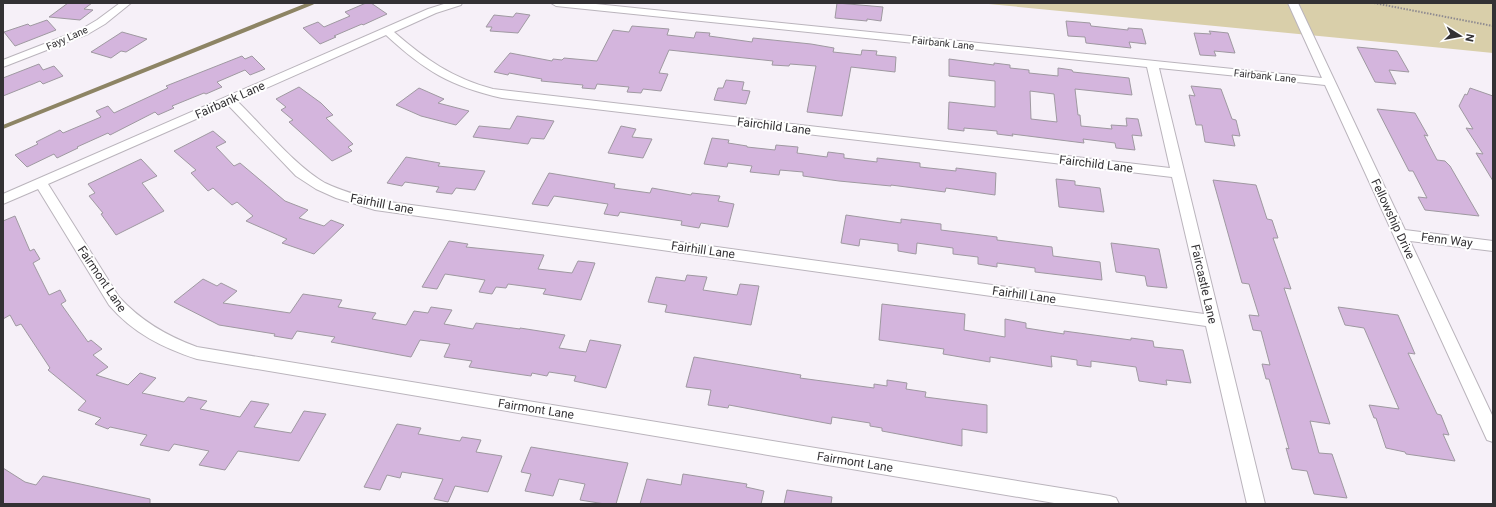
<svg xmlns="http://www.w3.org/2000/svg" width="1496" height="507" viewBox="0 0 1496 507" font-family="Roboto,sans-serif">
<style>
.green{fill:#d9cfaa}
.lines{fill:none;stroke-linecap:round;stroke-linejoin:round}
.stream{stroke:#8d8464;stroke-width:4}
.building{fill:#d4b5dd;stroke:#9f99a1;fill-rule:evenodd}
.street-casing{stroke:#bab4bc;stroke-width:2}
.path{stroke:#8f8b90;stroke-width:2;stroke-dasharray:1.5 1.5;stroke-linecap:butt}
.street{fill:#fff;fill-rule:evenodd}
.labels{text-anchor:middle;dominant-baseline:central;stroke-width:4;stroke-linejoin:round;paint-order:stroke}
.far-street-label{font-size:10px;fill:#333134;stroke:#fff}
.street-label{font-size:12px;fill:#333134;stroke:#fff}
</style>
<rect width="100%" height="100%" fill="#f6f0f8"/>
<polygon class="green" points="978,3 1493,4 1493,53 1453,49"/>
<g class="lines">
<polyline class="stream" points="3,127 312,3"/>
</g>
<g class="building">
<polygon points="68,3 92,3 84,9 93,10 80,20 49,17"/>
<polygon points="366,3 371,3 387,14 363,25 362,24 334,36 336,37 320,44 303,28 318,22 324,27 350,16 345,12"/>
<polygon points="837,3 883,7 881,21 867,19 867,21 835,18"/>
<polygon points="516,13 530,15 518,33 490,31 492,27 486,27 494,15 513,17"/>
<polygon points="47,20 56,30 15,46 4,32 28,24 30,26"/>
<polygon points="1066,21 1090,23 1091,26 1128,30 1128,28 1142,29 1146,44 1129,42 1131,48 1086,43 1085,37 1068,36"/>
<polygon points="632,26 669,29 667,35 694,38 696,32 710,33 709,36 752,42 753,38 811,44 834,48 833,52 861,55 862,50 877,51 876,55 896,57 895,72 851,67 842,116 807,112 816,66 790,64 789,66 772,65 773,61 669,50 659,73 668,74 661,91 643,89 641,93 627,92 629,87 597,84 595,89 582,88 583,85 541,81 542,79 509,73 508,75 494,72 510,53 552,61 553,59 562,60 564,58 597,61 613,30 629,32"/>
<polygon points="1209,31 1228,33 1235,53 1214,51 1216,56 1200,55 1194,33 1211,34"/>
<polygon points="122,32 147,39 126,52 121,51 111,58 91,52"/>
<polygon points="1357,47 1397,51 1409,72 1389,70 1396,84 1375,82"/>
<polygon points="242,56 245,59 252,56 265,69 250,75 245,70 217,82 222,87 206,94 204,93 172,106 174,108 158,115 155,112 110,135 108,133 77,147 78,148 57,158 54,154 27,167 15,155 38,144 36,142 60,130 63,133 101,117 96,111 108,106 114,113 168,88 166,86"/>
<path d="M949 59 994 65V63L1010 65V68L1029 70V73L1058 76V68L1072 70 1073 72 1129 78 1132 95 1075 89 1078 115H1080L1081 126 1112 129 1111 125 1127 126 1126 118 1138 119 1142 136 1132 135 1135 150 1116 148 1115 143 1083 139 1084 143 1012 134 1013 136 997 134V131L964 128V131L948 129 949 102 995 107V81L949 76ZM1030 91 1054 94 1057 122 1031 119Z"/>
<polygon points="39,64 43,70 54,66 63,76 43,84 40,81 33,84 3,96 3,78"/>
<polygon points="726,80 744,82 742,90 750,91 746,104 714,100 718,88 723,88"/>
<polygon points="1191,86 1221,89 1232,119 1236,120 1240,136 1232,135 1235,146 1205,142 1202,125 1196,125 1189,95 1195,96"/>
<polygon points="299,87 321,103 333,115 326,118 353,144 348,147 352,151 332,161 289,122 293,120 281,110 286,107 276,99"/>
<polygon points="419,88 444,99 438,103 469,111 456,125 421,116 396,105"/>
<polygon points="1470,88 1493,96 1493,181 1476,153 1483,154 1466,128 1473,129 1459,106 1465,94 1467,95"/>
<polygon points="1377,109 1415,113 1428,136 1424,135 1437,160 1445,161 1450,166 1479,216 1425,210 1418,197 1427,198 1413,171 1409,171"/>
<polygon points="517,116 554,121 544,139 531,138 528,144 473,137 479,126 510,129"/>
<polygon points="621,126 636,129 632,137 652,139 643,158 608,153"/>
<polygon points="213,131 226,142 216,147 234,166 240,163 285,201 308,210 299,218 324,226 331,220 344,225 314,254 282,243 287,239 246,221 253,216 237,202 232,205 213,188 208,191 191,173 196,170 174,151"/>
<polygon points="712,138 729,140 728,143 747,146 747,147 775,150 776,145 798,147 797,153 827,157 828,152 844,154 844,158 877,162 877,158 920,163 920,167 956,171 956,168 996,173 995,195 946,188 945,192 891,185 891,186 839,181 803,176 803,172 780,170 779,175 750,172 752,166 728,163 727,167 704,164"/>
<polygon points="406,157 440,163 438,166 485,171 475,190 456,188 452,194 436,192 439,187 405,182 402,186 387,183"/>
<polygon points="141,159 157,176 142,183 164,211 116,235 101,214 103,213 89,196 95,193 88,184"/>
<polygon points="549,173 615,184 614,188 650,193 652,188 691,195 692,193 720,196 718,201 734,204 728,227 701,223 699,228 681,225 682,221 620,212 618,216 604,214 608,204 554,196 548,206 532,204"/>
<polygon points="1056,179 1075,181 1075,185 1100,188 1104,212 1059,207"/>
<polygon points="1213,180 1256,185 1267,219 1272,220 1278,238 1273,238 1291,289 1284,288 1330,424 1310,421 1319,453 1332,454 1347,498 1314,494 1307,471 1292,469 1286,448 1289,449 1269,379 1266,379 1262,364 1270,365 1261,331 1253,330 1249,315 1259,316 1249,284 1242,283"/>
<polygon points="846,215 901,223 901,219 941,224 941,230 997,237 997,240 1052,247 1053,256 1100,262 1102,280 1035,272 1035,268 997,263 997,267 978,264 978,257 953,254 953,248 917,243 916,254 898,251 898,244 860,239 859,246 841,243"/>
<polygon points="15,216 30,251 34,249 40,259 33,263 49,295 60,290 66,301 61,304 88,342 91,340 102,349 93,355 108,367 96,375 128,385 140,373 156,378 142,393 184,402 188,397 207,401 200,409 240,417 251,401 269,404 254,427 291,433 304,411 326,414 299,461 238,451 225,470 199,465 209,451 174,444 169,451 140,445 147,435 110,427 108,429 95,424 101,418 78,410 86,401 48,370 50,368 21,324 16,326 10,315 3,319 3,221"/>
<polygon points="449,241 468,244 466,247 544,255 538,269 572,273 578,261 595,263 581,300 543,294 546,289 508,284 506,288 496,287 492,294 479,292 485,280 445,274 437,289 422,287"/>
<polygon points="1111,243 1159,249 1167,288 1147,286 1145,276 1116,272"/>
<polygon points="687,275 707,277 703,290 737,295 740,284 759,286 751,325 665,312 667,305 648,302 656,277 685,281"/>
<polygon points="203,279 217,286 221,283 237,291 223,303 290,313 303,294 342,300 338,307 376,313 372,319 406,325 414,311 428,313 431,307 452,310 444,324 473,329 476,323 520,329 520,328 565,335 559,348 586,352 590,340 621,345 606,388 574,381 576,376 549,372 547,376 532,373 531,376 469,367 472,361 444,357 450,344 420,340 411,357 331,342 335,337 297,331 292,339 274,336 275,334 219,325 174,302"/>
<polygon points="882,304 965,314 964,330 1005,337 1005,319 1026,323 1026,328 1064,334 1064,331 1131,340 1131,338 1153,341 1154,347 1183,350 1191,383 1166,380 1167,385 1139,381 1136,367 1091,361 1091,367 1077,365 1077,360 1051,356 1052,367 990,357 990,362 943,354 944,349 879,340"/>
<polygon points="1338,307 1398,315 1415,354 1408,353 1437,414 1441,415 1449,435 1443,434 1455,461 1406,454 1405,452 1386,448 1376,418 1374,418 1369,405 1399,409 1364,328 1345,325"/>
<polygon points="694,357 801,375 800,378 874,388 874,384 887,386 887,380 907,383 906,389 926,392 925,397 987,405 987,433 962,429 962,446 882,431 882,428 870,426 870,423 832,417 831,424 729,405 728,408 708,405 711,390 686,387"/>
<polygon points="397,424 421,428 418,434 460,441 462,437 481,440 476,452 502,456 488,492 455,486 448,502 434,499 443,479 402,472 400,478 387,475 380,490 364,487"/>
<polygon points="531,447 628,463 616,504 605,504 580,500 585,484 559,479 553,496 525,491 531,474 521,472"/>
<polygon points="3,468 25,482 36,485 43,476 150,499 150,504 3,504"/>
<polygon points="683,474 747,484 746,487 764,491 761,504 640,504 647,479 681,485"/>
<polygon points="787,490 832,497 831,504 784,504"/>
</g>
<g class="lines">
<g class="street-casing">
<g id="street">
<polygon points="120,3 131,3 105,24 88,34 3,67 3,60 80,30 97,20"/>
<path d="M447 3H462L461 5 436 13 394 32C425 59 452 78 493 89L1170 168 1147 67 556 6 551 3H586L1322 78 1288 3H1298L1405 230 1493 241V251L1410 241 1493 417V442L1487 440 1325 85 1159 68 1265 504H1247L1206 326 375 210 336 198 316 189 296 176 228 105 48 184 119 297C141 321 167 336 197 347L1110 496 1116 498 1119 504H1060L197 359C163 348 133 333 109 305L38 189 3 204V194L428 9ZM386 35C425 71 450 86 502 98L1172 177 1204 314 375 200C358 195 341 191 325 183 295 166 263 126 237 101Z"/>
</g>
</g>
<polyline class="path" points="1374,3 1493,26"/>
<use href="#street" class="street"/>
</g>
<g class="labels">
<g class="far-street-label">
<text transform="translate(67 38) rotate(-24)">Fayy Lane</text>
<text transform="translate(943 43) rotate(6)">Fairbank Lane</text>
<text transform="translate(1265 76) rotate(6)">Fairbank Lane</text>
</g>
<g class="street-label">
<text transform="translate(230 100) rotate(-24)">Fairbank Lane</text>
<text transform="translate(774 126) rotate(7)">Fairchild Lane</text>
<text transform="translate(1096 164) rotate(7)">Fairchild Lane</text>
<text transform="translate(382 204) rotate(11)">Fairhill Lane</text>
<text transform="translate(1393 219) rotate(65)">Fellowship Drive</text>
<text transform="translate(1447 240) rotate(7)">Fenn Way</text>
<text transform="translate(703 250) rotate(8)">Fairhill Lane</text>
<text transform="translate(102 279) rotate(56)">Fairmont Lane</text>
<text transform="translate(1204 284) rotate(77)">Faircastle Lane</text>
<text transform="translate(1024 295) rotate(8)">Fairhill Lane</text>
<text transform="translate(536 409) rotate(9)">Fairmont Lane</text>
<text transform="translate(855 462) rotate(9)">Fairmont Lane</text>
</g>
</g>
<rect width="1496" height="507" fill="none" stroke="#333134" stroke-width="8"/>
<g transform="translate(1460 36) rotate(101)" stroke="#ffffff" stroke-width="3" paint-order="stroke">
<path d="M0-3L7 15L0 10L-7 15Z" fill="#333134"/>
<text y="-6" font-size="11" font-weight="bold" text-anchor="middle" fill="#333134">N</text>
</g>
</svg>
